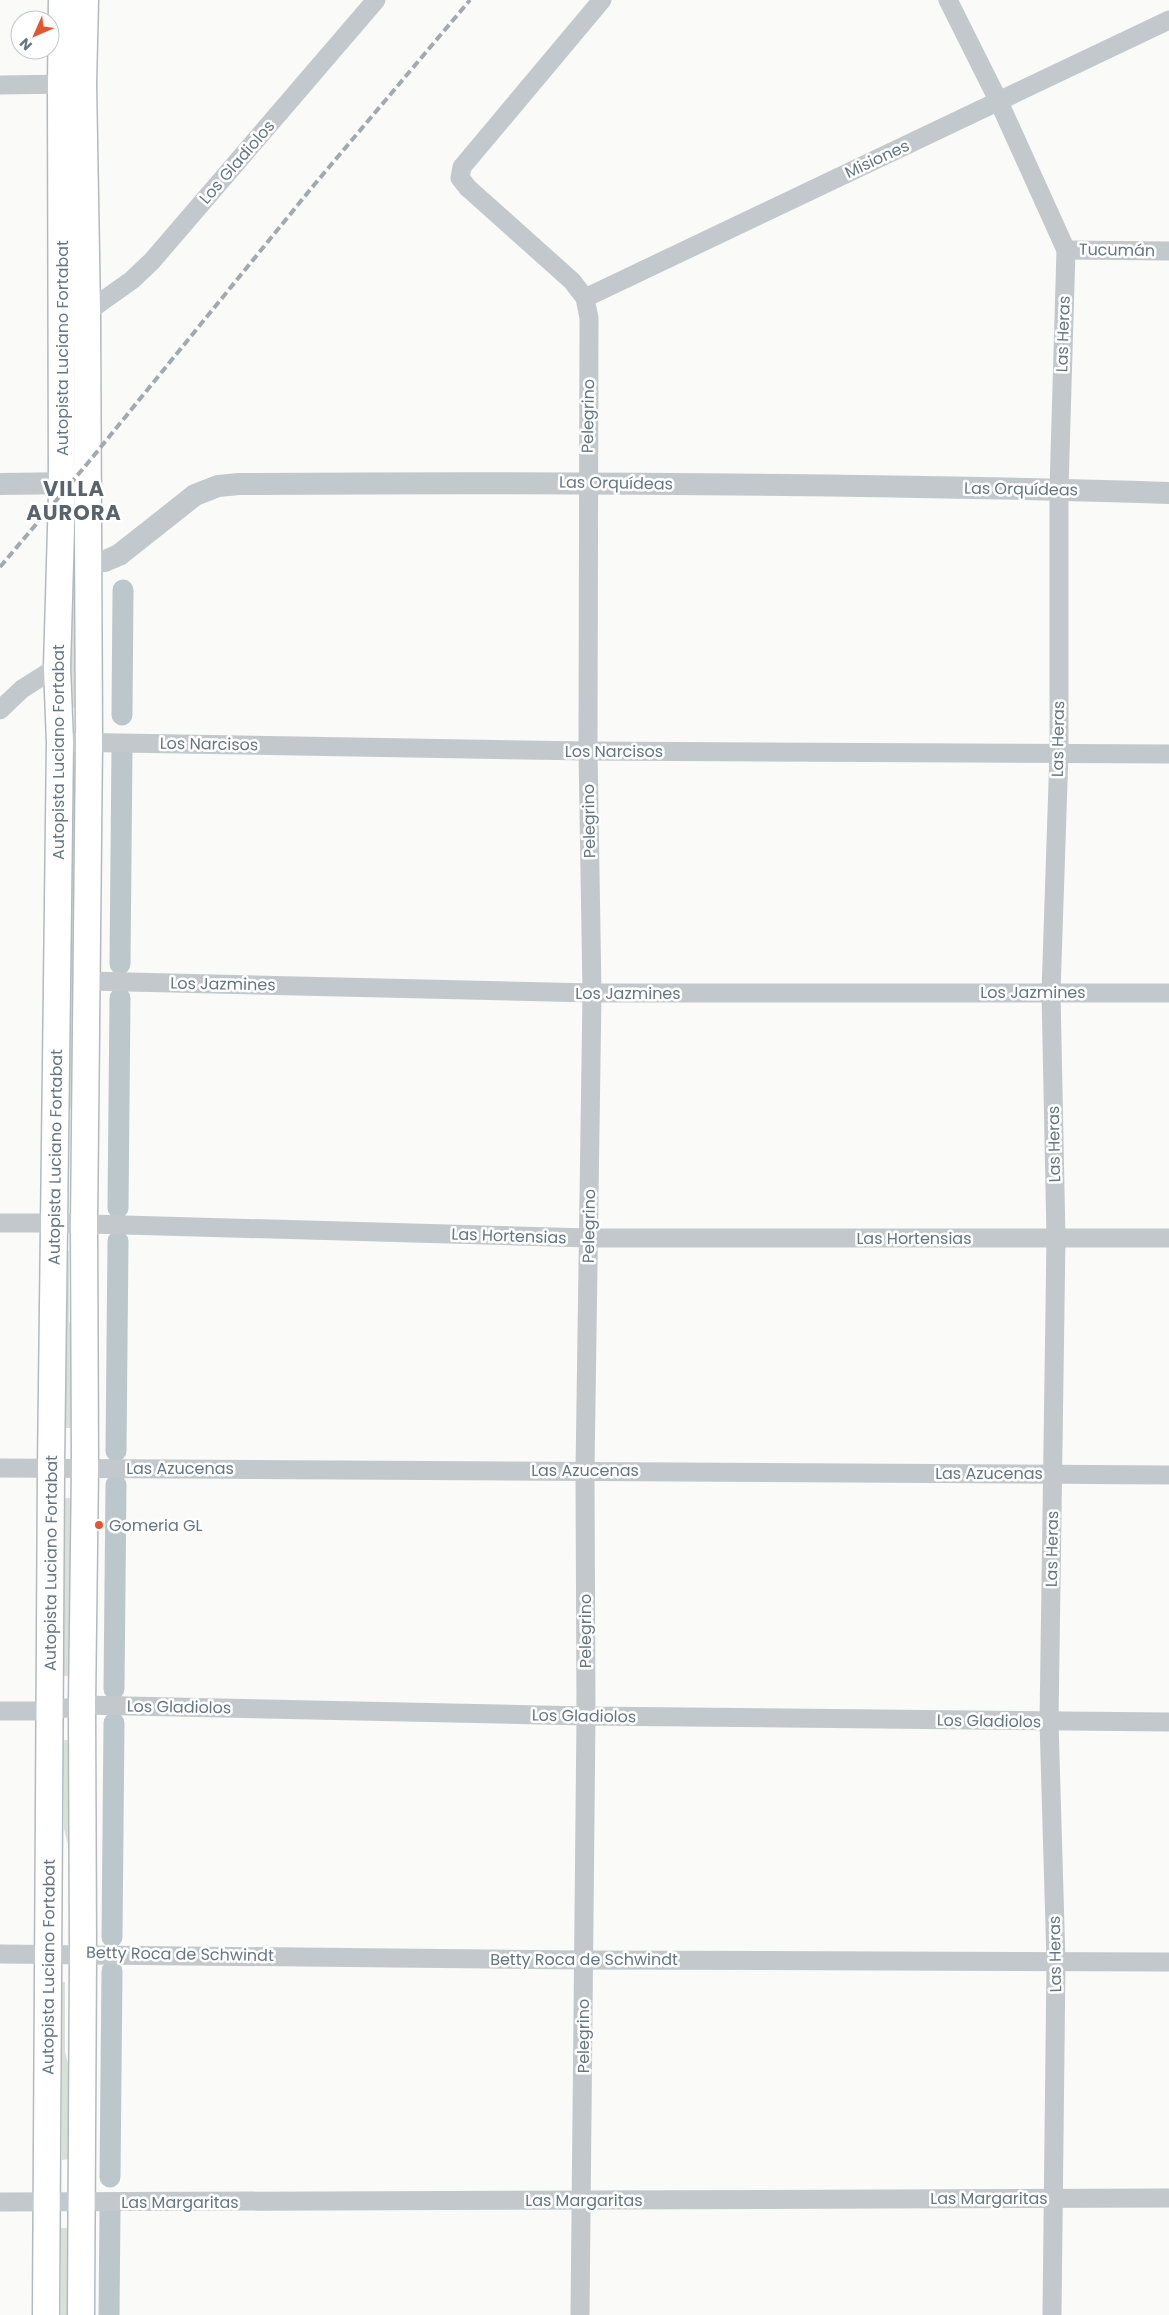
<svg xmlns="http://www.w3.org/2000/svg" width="1169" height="2315" viewBox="0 0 1169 2315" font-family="Poppins,sans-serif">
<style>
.green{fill:#dadfd7}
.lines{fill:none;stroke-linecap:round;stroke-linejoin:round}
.canal{stroke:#bbc7cb;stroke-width:21}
.secondary-casing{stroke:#b3babf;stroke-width:29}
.minor{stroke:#c3c8cc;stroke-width:19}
.tertiary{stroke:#c3c8cc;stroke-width:22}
.secondary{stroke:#fff;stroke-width:26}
.rail{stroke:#a2aab0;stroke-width:4;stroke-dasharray:8 4;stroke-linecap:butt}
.poi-dot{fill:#e4572e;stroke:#fff;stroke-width:2}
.labels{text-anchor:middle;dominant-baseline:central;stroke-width:5;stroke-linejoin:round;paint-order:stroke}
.street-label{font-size:16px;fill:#657683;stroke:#fff}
.poi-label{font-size:16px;fill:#657683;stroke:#fff;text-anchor:start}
.district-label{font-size:21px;font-weight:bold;letter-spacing:1px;fill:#57646e;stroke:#fff}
</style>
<rect width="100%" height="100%" fill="#fafaf8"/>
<g class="green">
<polygon points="71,507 79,507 79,707 70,708"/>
<polygon points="70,763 78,763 73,1116 67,1098"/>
<polygon points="66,1251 69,1251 69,1321 74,1340 74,1428 65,1428"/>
<rect x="62" y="1498" width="8" height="178"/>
<polygon points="63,1740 71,1740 72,1918 69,1918 69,1848 64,1829"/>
<polygon points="62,1982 65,1982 65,2052 70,2071 70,2159 62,2160"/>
<rect x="61" y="2228" width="8" height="87"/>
</g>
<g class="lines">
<g class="canal">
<polyline points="122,715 123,590"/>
<polyline points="120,964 122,748"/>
<polyline points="118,1208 120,998"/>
<polyline points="116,1451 118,1241"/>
<polyline points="114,1689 116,1485"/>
<polyline points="112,1937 114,1723"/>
<polyline points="110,2177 112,1971"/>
<polyline points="109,2315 110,2210"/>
</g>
<g class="secondary-casing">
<g id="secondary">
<path id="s1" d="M46 2315 51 1468 60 742 57 667 62 494 61 85 62 0"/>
<polyline points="81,2315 83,1953 82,1705 85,1468 84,1224 89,742 87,312 83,83 85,0"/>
</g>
</g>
<g class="minor">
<polyline points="948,0 999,102 1066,250 1059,489 1059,753 1051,992 1056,1238 1049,1722 1056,1961 1052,2315"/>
<polyline points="0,85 72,84"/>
<polyline points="1066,250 1169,251"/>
<polyline points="585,298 1169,20"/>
<polyline points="87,312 132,280 152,261 376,0"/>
<polyline points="0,710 22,689 57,667"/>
<polyline points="60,742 588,751 1169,754"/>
<polyline points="87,981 592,993 1169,993"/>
<polyline points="0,1223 55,1223 589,1238 1169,1238"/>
<polyline points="0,1468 1169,1475"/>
<polyline points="0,1711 50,1711 82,1705 586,1716 1169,1722"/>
<polyline points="0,1954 583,1960 1169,1962"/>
<polyline points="0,2202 1169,2198"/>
<polyline points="580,2315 586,1716 585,1470 592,993 588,751 589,318 585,298 572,281 468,188 460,178 462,167 602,0"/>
</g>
<g class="tertiary">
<polyline points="0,484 78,483"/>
<path d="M87 561H105L119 555 195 495 218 486 239 484C549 482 859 483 1169 493"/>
</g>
<use href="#secondary" class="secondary"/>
<polyline class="rail" points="0,567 87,464 314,185 470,0"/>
</g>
<circle class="poi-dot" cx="99" cy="1525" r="5"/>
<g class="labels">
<g class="street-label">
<text transform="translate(877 159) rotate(-25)">Misiones</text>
<text transform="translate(237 162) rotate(-49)">Los Gladiolos</text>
<text transform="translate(1117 250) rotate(1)">Tucumán</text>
<text transform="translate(1063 334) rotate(-88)">Las Heras</text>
<text transform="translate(62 348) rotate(-90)">Autopista Luciano Fortabat</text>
<text transform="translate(588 416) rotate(-89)">Pelegrino</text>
<text transform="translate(616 483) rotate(1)">Las Orquídeas</text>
<text transform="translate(1021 489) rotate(1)">Las Orquídeas</text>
<text transform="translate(1058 739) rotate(-89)">Las Heras</text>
<text transform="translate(209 744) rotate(1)">Los Narcisos</text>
<text x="614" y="751">Los Narcisos</text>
<text transform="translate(58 752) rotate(-90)">Autopista Luciano Fortabat</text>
<text transform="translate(589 821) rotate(-91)">Pelegrino</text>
<text transform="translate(223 984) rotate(1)">Los Jazmines</text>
<text x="1033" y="992">Los Jazmines</text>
<text x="628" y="993">Los Jazmines</text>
<text transform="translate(1054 1144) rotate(-91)">Las Heras</text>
<text stroke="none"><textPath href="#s1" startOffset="1158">Autopista Luciano Fortabat</textPath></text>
<text transform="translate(589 1226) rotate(-89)">Pelegrino</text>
<text transform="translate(509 1236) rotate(2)">Las Hortensias</text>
<text x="914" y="1238">Las Hortensias</text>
<text x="180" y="1468">Las Azucenas</text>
<text x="585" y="1470">Las Azucenas</text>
<text x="989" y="1473">Las Azucenas</text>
<text transform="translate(1052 1549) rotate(-89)">Las Heras</text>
<text stroke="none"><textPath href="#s1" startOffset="752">Autopista Luciano Fortabat</textPath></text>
<text transform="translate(585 1631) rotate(-90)">Pelegrino</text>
<text transform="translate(179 1707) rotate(1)">Los Gladiolos</text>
<text transform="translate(584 1716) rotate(1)">Los Gladiolos</text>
<text transform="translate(989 1721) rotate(1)">Los Gladiolos</text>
<text transform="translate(180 1954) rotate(1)">Betty Roca de Schwindt</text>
<text transform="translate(1055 1954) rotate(-91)">Las Heras</text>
<text x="584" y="1959">Betty Roca de Schwindt</text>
<text stroke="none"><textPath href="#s1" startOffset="348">Autopista Luciano Fortabat</textPath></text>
<text transform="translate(583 2036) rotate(-90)">Pelegrino</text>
<text x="989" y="2198">Las Margaritas</text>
<text x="584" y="2200">Las Margaritas</text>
<text x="180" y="2202">Las Margaritas</text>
</g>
<g class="poi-label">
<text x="109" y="1525">Gomeria GL</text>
</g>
<g class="district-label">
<text x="74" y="488">VILLA<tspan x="74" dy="24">AURORA</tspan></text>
</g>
</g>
<g transform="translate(35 35) rotate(225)"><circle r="24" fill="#ffffff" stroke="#c1c8cd"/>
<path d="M0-4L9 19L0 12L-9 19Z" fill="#e4572e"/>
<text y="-8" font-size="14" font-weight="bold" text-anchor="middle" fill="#657683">N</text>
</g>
</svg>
